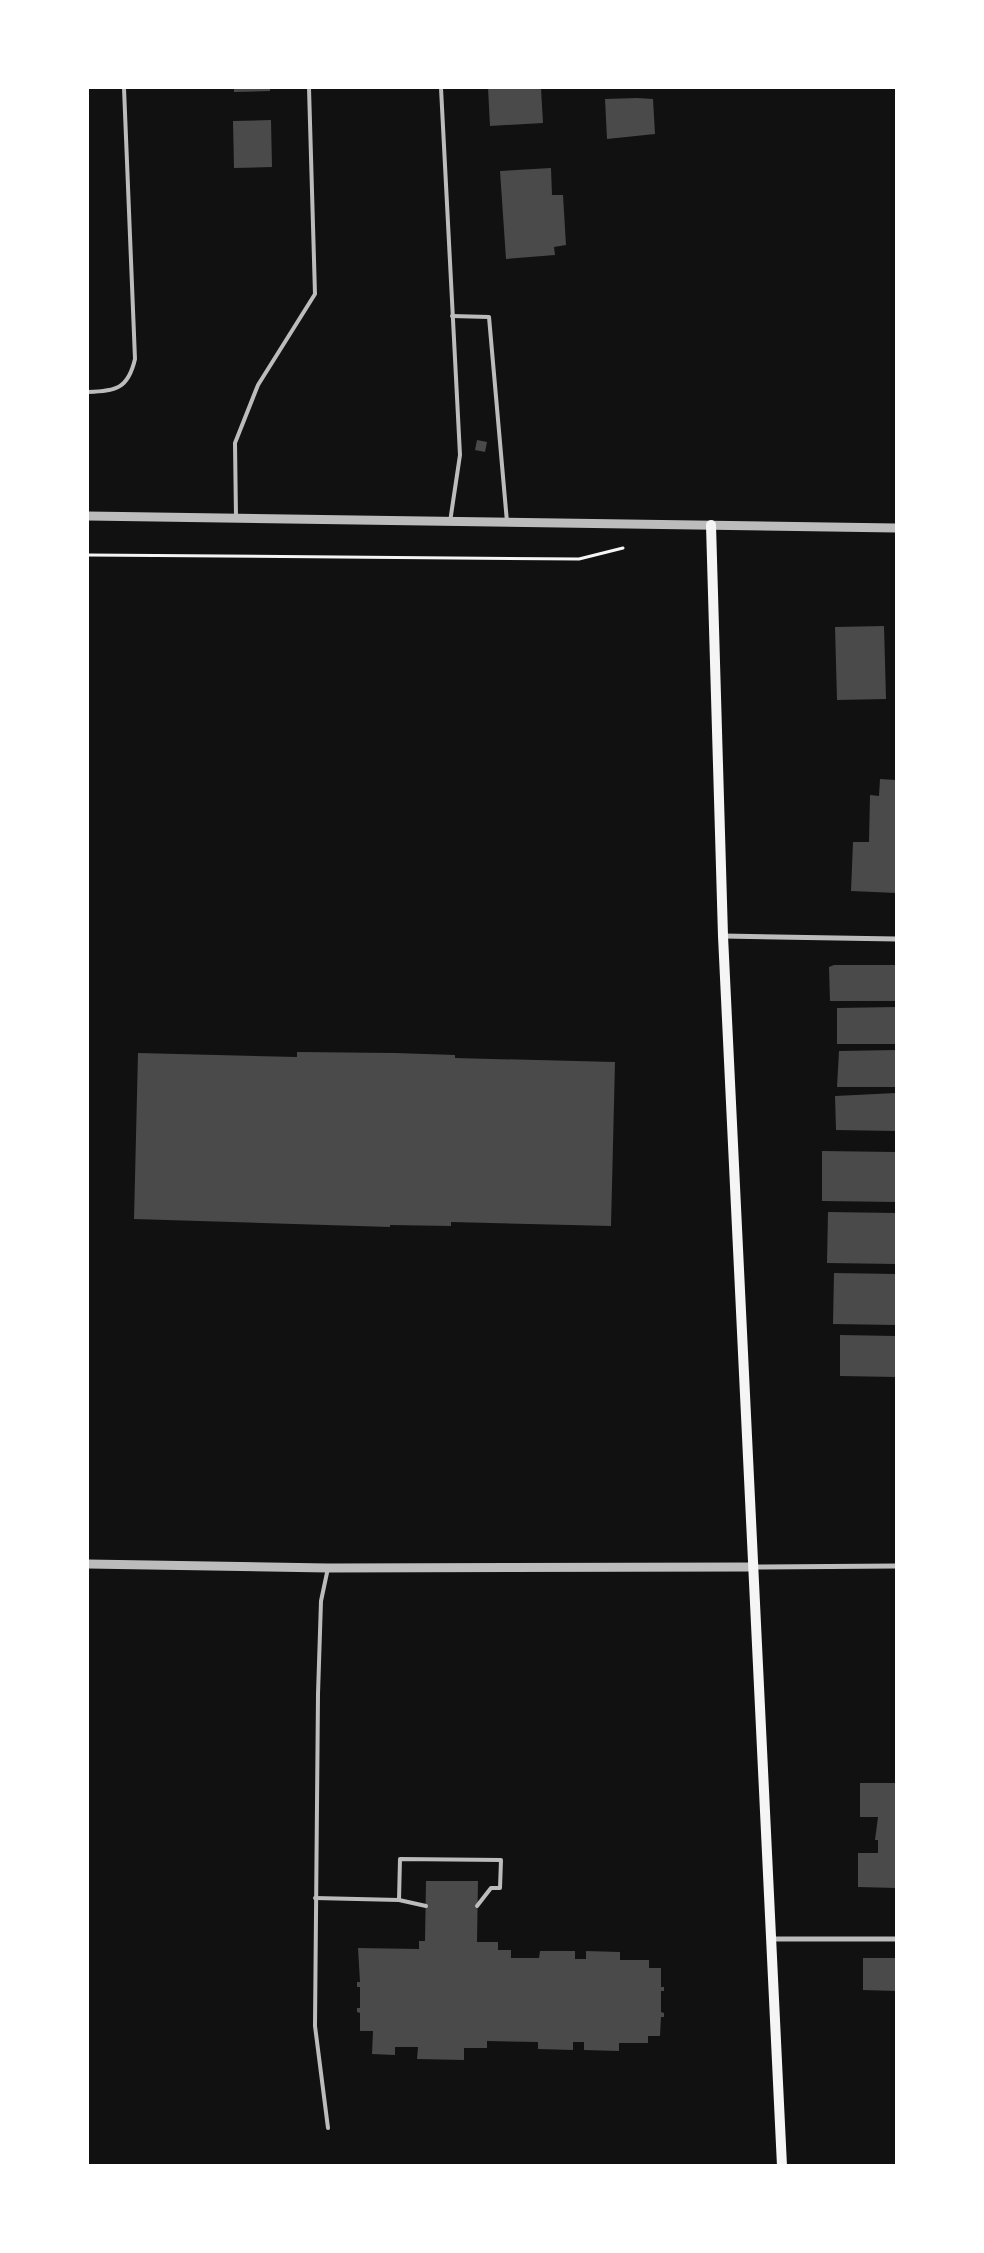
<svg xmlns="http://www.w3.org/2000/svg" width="984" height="2253" viewBox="0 0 984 2253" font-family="'Archivo Narrow',sans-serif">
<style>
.building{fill:#4a4a4a}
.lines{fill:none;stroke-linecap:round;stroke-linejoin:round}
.path{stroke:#f5f5f5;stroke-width:3}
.service{stroke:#bcbcbc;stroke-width:4}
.minor{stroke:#bcbcbc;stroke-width:5}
.tertiary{stroke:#bcbcbc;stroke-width:9}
.secondary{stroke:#f5f5f5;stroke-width:10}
</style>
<rect width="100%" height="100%" fill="#111"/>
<g class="building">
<polygon points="234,88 270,88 270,91 234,92"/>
<polygon points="488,88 541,88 543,123 490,126"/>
<polygon points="637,98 653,99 655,134 607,139 605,99"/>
<polygon points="271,120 272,167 234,168 233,121"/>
<polygon points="551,168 552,195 563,195 566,245 554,247 555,255 506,259 500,171"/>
<polygon points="477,440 487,442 485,452 475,450"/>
<polygon points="884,626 886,699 837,700 835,627"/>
<polygon points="880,779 896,780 896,893 851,891 853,842 869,842 870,795 879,796"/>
<polygon points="834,965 896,965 896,1001 830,1001 829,967"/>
<polygon points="896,1007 896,1044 837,1044 837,1008"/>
<polygon points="896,1050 896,1087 837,1087 839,1051"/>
<polygon points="297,1052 395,1053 455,1055 455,1058 615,1062 611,1226 451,1222 451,1226 390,1225 390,1227 134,1219 138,1053 297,1057"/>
<polygon points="896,1093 896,1131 836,1130 835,1096"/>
<polygon points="822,1151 896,1152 896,1202 822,1201"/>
<polygon points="828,1212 896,1213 896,1264 827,1263"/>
<polygon points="834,1273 896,1274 896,1325 833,1324"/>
<polygon points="840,1335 896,1336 896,1377 840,1376"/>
<polygon points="860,1783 896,1783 896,1888 858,1887 858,1853 878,1853 878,1840 875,1840 878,1817 860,1817"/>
<polygon points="426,1881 478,1881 477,1942 498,1942 498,1950 511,1950 511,1958 539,1958 540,1951 575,1951 575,1959 586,1959 586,1951 620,1952 620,1960 649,1960 649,1968 661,1968 661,1987 664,1987 664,1991 661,1991 661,2012 664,2013 664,2017 661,2017 660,2036 648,2036 648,2043 619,2043 619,2051 584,2050 584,2042 573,2042 573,2050 538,2049 538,2042 487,2041 487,2048 464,2048 464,2060 417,2059 418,2047 395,2047 395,2055 372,2054 373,2031 360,2031 360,2013 357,2012 357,2008 360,2008 360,1987 357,1987 357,1982 360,1982 358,1948 419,1949 419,1941 425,1941"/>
<polygon points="863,1958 896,1958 896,1991 863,1990"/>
</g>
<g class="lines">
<polyline class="path" points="88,555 579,559 623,548"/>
<g class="service">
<polyline points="441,88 460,455 450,522"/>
<polyline points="452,316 489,317 507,522"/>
<path d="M88 392C116 391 128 389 135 359L124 88"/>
<polyline points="236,517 235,443 258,385 315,294 309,88"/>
<polyline points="328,1568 321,1601 318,1694 315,2026 328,2128"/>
<polyline points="315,1898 399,1900 400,1859 501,1860 500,1888 491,1888 477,1906"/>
<polyline points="399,1900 426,1906"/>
</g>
<g class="minor">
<polyline points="723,936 896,939"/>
<polyline points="753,1567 896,1566"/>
<polyline points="770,1939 896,1939"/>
</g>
<g class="tertiary">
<polyline points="88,516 896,528"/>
<polyline points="88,1564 328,1568 752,1567"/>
</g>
<polyline class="secondary" points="711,525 723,936 782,2166"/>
</g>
<rect width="984" height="2253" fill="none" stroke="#ffffff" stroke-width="178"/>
</svg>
